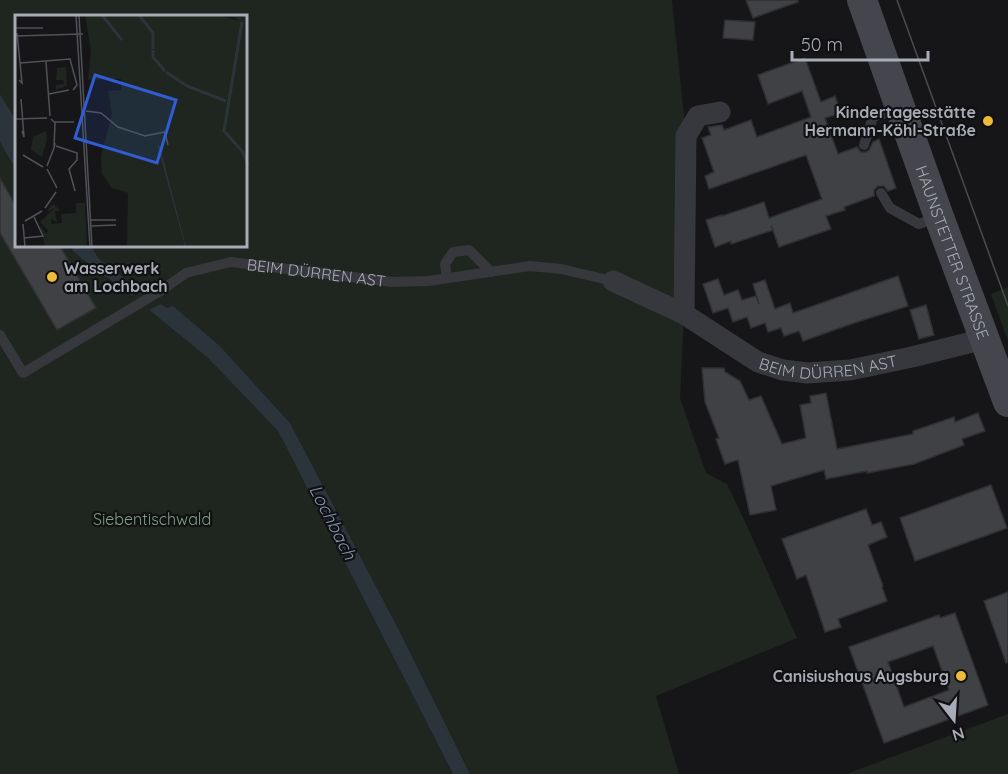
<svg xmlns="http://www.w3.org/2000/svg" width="1008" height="774" viewBox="0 0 1008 774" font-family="Quicksand,sans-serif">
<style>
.green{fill:#1e261f}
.water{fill:#2c343b}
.building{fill:#404145;stroke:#303034;stroke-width:1.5;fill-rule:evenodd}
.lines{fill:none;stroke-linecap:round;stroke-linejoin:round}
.service{stroke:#37383d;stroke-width:10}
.minor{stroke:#37383d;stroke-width:21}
.secondary{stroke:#45464d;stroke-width:30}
.tram{stroke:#4a4b52;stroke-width:1.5}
.poi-dot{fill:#ecbb3a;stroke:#111113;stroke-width:2}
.labels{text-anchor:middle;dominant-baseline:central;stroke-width:4.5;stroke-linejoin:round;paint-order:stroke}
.poi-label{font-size:16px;font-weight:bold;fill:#a8acb7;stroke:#111113;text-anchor:end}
.street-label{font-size:16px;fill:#a8acb7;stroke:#111113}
.park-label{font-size:16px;fill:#80a284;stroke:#111113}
.water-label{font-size:18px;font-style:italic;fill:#8097b1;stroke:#111113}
.inset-river{fill:none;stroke:#2c343b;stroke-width:3}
.inset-road{fill:none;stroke:#505258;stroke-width:1.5}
.view{fill:#325cd3;fill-opacity:0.15;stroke:#325cd3;stroke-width:3}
.inset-edge{fill:none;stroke:#a8acb7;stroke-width:3}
</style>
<rect width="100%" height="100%" fill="#161618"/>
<g class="green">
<polygon points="0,0 672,0 686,136 684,314 680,398 706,473 727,484 748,528 797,638 656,696 679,774 470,774 399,630 290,423 220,346 172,305 168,308 160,304 150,311 208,358 278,431 453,774 0,774 0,142 16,170 16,246 70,246 73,251 81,258 132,296 140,290 99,259 91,246 246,246 246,16 16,16 16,120 0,94"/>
<polygon points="1008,287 1008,341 991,294"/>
<polygon points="1008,714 1008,774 846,774"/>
</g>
<g class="water">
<polygon points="0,94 16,120 16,170 0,142"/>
<polygon points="70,246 91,246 99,259 140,290 132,296 81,258 73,251"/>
<polygon points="160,304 168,308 172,305 220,346 290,423 399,630 470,774 453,774 278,431 208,358 149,310"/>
</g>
<g class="building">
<polygon points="746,0 798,0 798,2 753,18"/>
<polygon points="725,20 755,22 753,40 723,38"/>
<polygon points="805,58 821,102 835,96 841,113 825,118 838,154 857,147 861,152 866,152 869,150 873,142 879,139 896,188 888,191 884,186 878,186 874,190 874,196 844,207 845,210 826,216 831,229 779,247 771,225 773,230 731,244 731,241 715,247 706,220 722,215 722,216 764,202 769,218 822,199 806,155 709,189 705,176 714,172 702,138 711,135 708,127 722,125 724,130 751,120 757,137 811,117 802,91 768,104 758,75"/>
<polygon points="0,178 16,206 16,246 60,246 96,308 57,330 0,233"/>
<polygon points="898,276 908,306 857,322 803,341 799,331 784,336 781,328 768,332 765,323 751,328 747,317 733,322 728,308 713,313 703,284 718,279 724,295 738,290 742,300 756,296 759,304 753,284 765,280 775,309 790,303 793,313"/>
<polygon points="926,305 934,335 919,339 910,310"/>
<polygon points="702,368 724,368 725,372 740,381 749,400 761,396 782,444 806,438 800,405 811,403 810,396 826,393 837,449 913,434 913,431 954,417 955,422 978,413 985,431 962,439 964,445 914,464 867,473 867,471 826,479 824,470 771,486 776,510 750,515 738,460 725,464 716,439 719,438 705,402"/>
<polygon points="991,485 1007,528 915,561 900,518"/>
<polygon points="866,509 872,525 881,522 887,537 868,545 883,586 882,587 887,601 838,619 841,627 825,632 806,575 797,579 782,539"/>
<polygon points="1008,592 1008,662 1006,663 984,601"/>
<path d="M955 613 988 705 884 743 849 647 939 615 940 618ZM933 646 949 690 904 707 888 662Z"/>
</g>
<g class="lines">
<g class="service">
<polyline points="864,145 873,117 898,109"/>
<polyline points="881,193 890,208 919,224 936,218"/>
<polyline points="447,278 445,264 453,252 469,250 491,272"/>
<path id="s1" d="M0 335 23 373 162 290 186 273 231 262 392 282 428 281 530 266 561 269 613 281"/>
</g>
<g class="minor">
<path id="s2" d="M613 281 684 314 758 362 783 370 807 373 850 370 912 357 984 339"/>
<polyline points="684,314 686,136 698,116 720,112"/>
</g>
<path class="secondary" id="s3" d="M862 0 939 217 1008 402"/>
<polyline class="tram" points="897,0 1008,306"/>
</g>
<g class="poi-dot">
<circle cx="988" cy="121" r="6"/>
<circle cx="52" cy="277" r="6"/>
<circle cx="961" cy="676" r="6"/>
</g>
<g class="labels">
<g class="poi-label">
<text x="976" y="112">Kindertagesstätte<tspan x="976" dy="18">Hermann-Köhl-Straße</tspan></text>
<text x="64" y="268" text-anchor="start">Wasserwerk<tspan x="64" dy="18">am Lochbach</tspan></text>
<text x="949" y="676">Canisiushaus Augsburg</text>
</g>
<g class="street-label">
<text stroke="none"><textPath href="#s3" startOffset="268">HAUNSTETTER STRASSE</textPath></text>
<text stroke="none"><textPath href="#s1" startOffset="368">BEIM DÜRREN AST</textPath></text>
<text stroke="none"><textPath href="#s2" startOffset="238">BEIM DÜRREN AST</textPath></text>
</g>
<g class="park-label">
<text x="152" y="519">Siebentischwald</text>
</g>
<g class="water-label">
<text transform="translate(333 522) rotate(63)">Lochbach</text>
</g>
</g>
<g transform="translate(15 15)">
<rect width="232" height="232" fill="#161618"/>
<path d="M70 0H204L224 6 217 0H232V232H171L142 129 170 232H112L113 178 97 173 87 159 86 141 97 99 93 76 106 75V64L73 65 76 35ZM51 52 52 71 41 75V70L49 69 48 65H41L42 53ZM31 116 32 124 27 142 16 135 18 122ZM61 188H70L72 232H30L25 210 31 219 33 215 25 207 40 193 33 197 34 193 38 189 44 194V196H40L42 207 36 204V209L47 208 46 199 61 198Z" fill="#1e261f"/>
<path d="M142 129 145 132 171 232H170Z" fill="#2c343b"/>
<path class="inset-river" d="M87 0 107 25M124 0 138 18V34M227 7 209 116 228 137 233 150M138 35V42L150 56M151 57 172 71 211 86"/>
<path class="inset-road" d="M61 0 75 232M64 0 77 232M0 13H28M2 18 5 48M0 21 68 19M31 47 35 101M5 48 55 44 62 70 58 75M4 65 7 68 5 48M34 79 54 75M6 84 9 122 7 116M71 96 86 98 103 112 130 121 150 117 153 130M0 104 32 103M36 104 40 108 39 133 40 128M39 107H59M41 131 62 138V145L54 154 60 176M8 140 28 152M32 151 39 133M32 154 42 173M30 193 41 177M76 205H101M10 206 27 196M8 209 10 232M76 211 101 210M9 223 28 221 19 202"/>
<path class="view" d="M80 60 161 85 142 148 60 123Z"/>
<rect width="232" height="232" class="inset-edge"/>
</g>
<g transform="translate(954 720) rotate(163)" stroke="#111113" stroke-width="4.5" paint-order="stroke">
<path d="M0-4.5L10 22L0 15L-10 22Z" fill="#a8acb7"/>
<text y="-9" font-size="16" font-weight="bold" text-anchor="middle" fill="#a8acb7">N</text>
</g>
<path d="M792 51v9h136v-9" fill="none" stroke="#a8acb7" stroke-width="3"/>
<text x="801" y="51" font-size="18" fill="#a8acb7" stroke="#111113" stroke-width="4.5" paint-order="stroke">50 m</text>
</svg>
